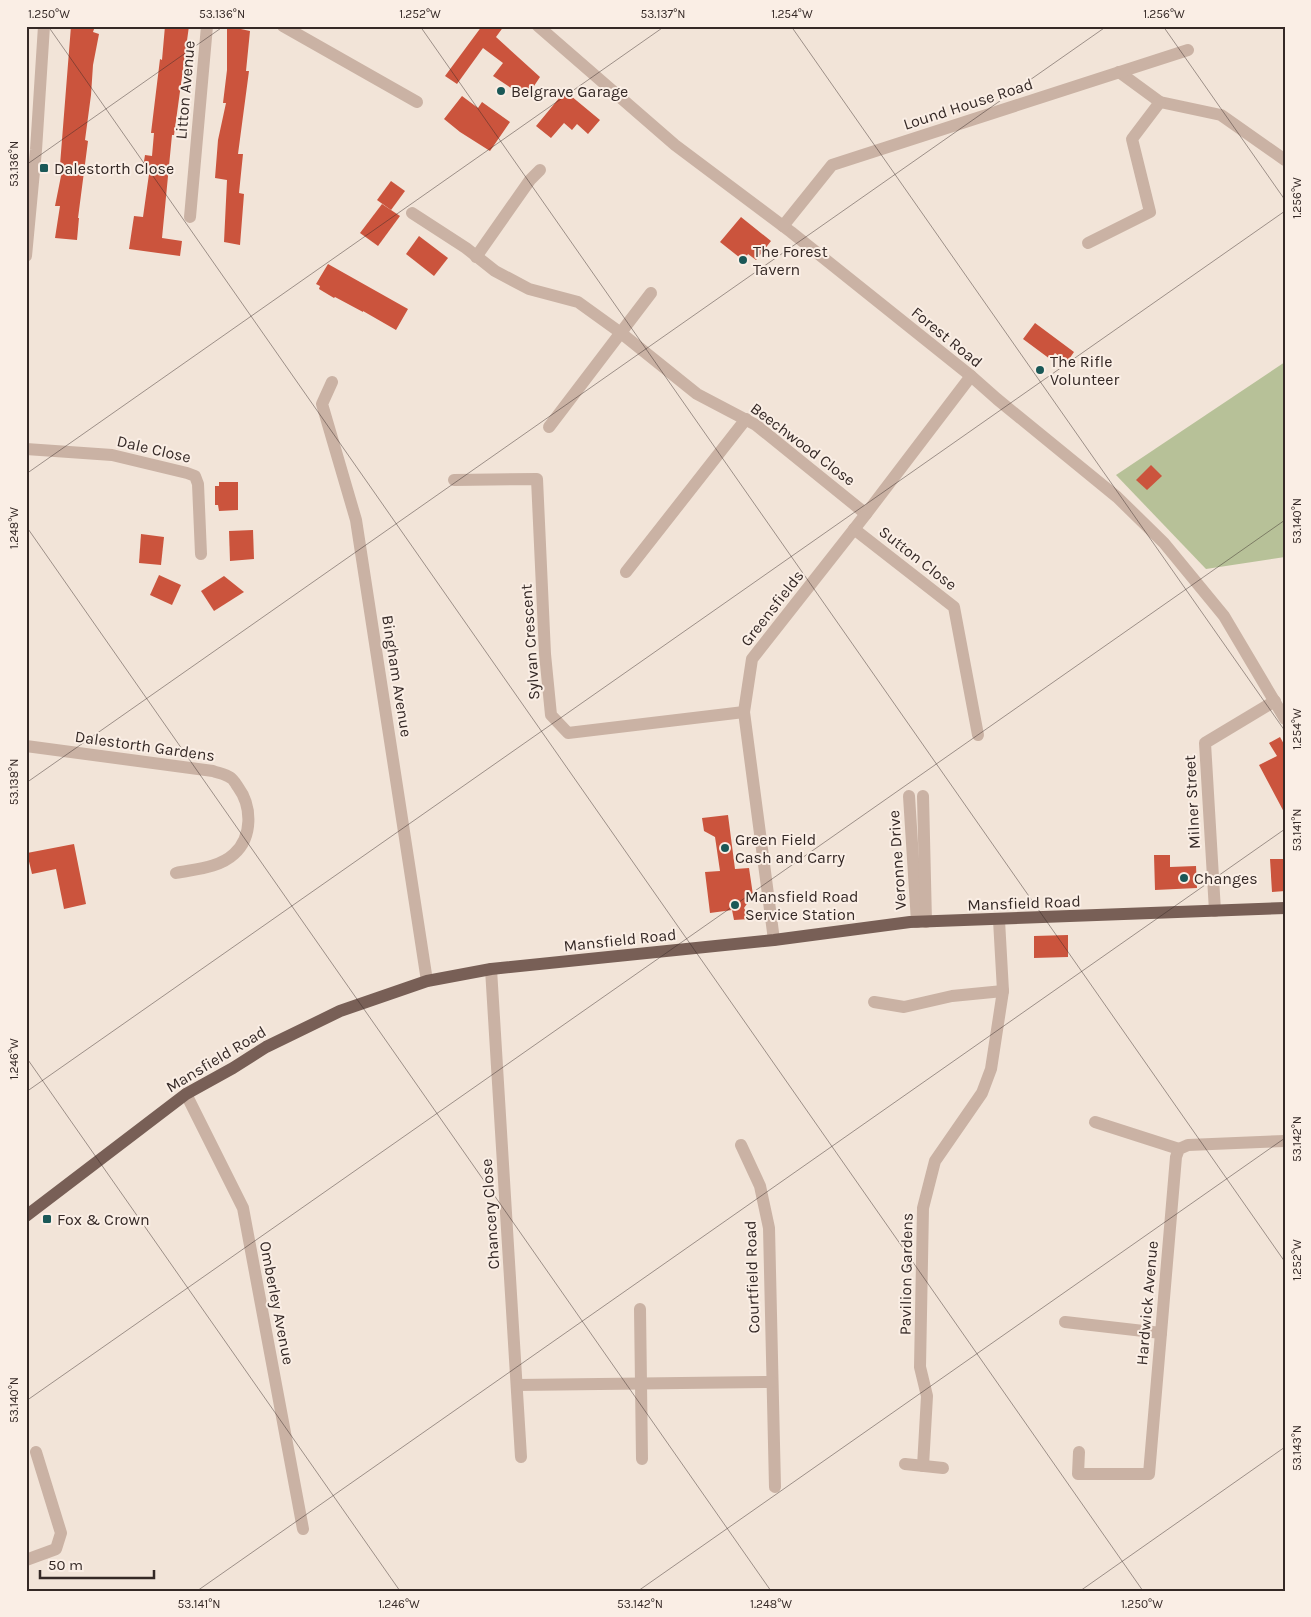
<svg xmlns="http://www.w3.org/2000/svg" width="1311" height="1617" viewBox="0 0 1311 1617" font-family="Karla,sans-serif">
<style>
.green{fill:#b7c198}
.building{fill:#cb543d}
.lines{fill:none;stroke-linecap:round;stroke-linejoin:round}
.minor{stroke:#cab2a4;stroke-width:12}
.major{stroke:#785f56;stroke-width:12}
.ticks{fill:none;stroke:#352926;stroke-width:1;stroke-opacity:0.45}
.poi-dot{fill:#1a5857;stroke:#faeee5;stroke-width:2}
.labels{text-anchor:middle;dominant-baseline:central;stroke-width:4;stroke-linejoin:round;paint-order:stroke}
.street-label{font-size:16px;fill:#352926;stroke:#faeee5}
.poi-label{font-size:16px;fill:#352926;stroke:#faeee5;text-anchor:start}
.neatline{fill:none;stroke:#352926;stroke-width:2}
.ticks-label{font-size:12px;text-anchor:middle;fill:#352926}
</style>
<rect width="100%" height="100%" fill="#f2e4d8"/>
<polygon class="green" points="1285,362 1285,557 1206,569 1116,475"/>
<g class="building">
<polygon points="71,26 95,26 93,32 99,34 93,65 91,95 85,140 88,141 78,218 79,218 77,240 55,238 60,206 55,206 63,166 60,165"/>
<polygon points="165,26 189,26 174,135 172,135 162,238 182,241 180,256 129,249 134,216 143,217 149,174 142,174 145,155 152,156 154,133 151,133 160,59 162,60"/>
<polygon points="227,26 250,31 246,71 249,71 238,154 243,154 239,193 244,194 240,245 224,242 227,180 215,178 218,140 226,103 223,103 227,70"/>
<polygon points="482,26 504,26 496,37 540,77 526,98 493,76 503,63 483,48 457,84 445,76"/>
<polygon points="565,91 600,120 588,134 577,124 572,130 564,123 551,138 536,126"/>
<polygon points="462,96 478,108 482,102 510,122 490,151 460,132 444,119"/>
<polygon points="391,181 405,191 391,210 377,200"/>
<polygon points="382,204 400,216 378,246 360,233"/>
<polygon points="741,217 771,241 756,260 748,254 744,261 720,242"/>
<polygon points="419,236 448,258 434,276 406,254"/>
<polygon points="328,264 408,309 396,330 363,311 363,312 335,297 334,298 319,289 320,286 316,284"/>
<polygon points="1035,323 1074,352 1067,362 1055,353 1050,359 1023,339"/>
<polygon points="1151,465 1162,476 1147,490 1136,480"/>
<polygon points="219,482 238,482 238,510 219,511 218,505 215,505 215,486 219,486"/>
<polygon points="253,530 254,559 230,561 229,531"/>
<polygon points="141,534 164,537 161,565 139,563"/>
<polygon points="159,575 181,585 172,605 150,595"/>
<polygon points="224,576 244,592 214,611 201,591"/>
<polygon points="1280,737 1285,746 1285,814 1259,765 1277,756 1269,743"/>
<polygon points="728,815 735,869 749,868 753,895 744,908 750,919 734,920 732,910 710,913 705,872 720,871 715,837 704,831 702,818"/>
<polygon points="74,844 86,904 64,909 56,869 32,874 27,853"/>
<polygon points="1154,855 1170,855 1170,867 1196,866 1197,888 1155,890"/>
<polygon points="1270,859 1285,859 1285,891 1272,892"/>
<polygon points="1068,935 1068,957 1034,958 1034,936"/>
</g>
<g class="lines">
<g class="minor">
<polyline points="283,26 417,102"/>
<polyline points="538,26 675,145 791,232 971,376 997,399 1117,497 1164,543 1224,616 1285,719"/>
<polyline points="1119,72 1160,102 1221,115 1285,160"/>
<polyline points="412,213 466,248 495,271 529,289 578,302 621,333 697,394 756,425 866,514"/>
<polyline points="190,217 207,26"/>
<polyline points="783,226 832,165 1188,50"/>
<polyline points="1088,243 1150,212 1132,139 1160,102"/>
<polyline points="26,256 36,150 44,26"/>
<polyline points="476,257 530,180 540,170"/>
<polyline points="332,382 322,404 356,520 427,981"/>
<polyline points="549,427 651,293"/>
<polyline points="26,449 112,455 187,473 195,476 198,484 201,554"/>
<polyline points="454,480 537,479 545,654 551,715 568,733 744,712"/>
<polyline points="854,529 954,607 978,735"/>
<polyline points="626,572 746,419"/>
<path d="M26 746 213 771C218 773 226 774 231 778 233 779 236 784 238 787 252 806 253 837 234 854 219 868 195 869 176 873"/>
<polyline points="909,796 917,922"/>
<polyline points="923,796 926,922"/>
<polyline points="1215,911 1205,743 1275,701"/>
<polyline points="774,940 744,712 752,659 866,514 971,376"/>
<polyline points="491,969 521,1457"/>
<polyline points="874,1002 904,1007 952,996 1003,991"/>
<polyline points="186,1094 243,1208 303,1529"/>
<polyline points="1095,1122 1179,1149"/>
<polyline points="741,1145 760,1186 769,1228 775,1487"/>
<polyline points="640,1309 642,1459"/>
<polyline points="1065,1322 1161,1333"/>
<polyline points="517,1385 772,1382"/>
<polyline points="1079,1452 1078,1474 1149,1474 1176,1157 1179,1149 1188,1145 1285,1141"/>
<polyline points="905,1464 943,1468"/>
<polyline points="923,1466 927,1396 920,1367 923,1208 935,1161 982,1093 991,1069 1003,991 999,920"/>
<polyline points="26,1560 56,1549 61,1533 36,1452"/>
</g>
<polyline class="major" points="26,1216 186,1094 233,1068 266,1047 340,1011 427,981 491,969 774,940 910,922 1285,908"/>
</g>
<path class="ticks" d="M48 26 1143 1591M420 26 1285 1262M791 26 1285 731M1163 26 1285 200M26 165 224 26M26 474 665 26M26 526 771 1591M26 783 1107 26M26 1057 400 1591M26 1092 1285 211M26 1401 1285 520M26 1588 28 1591M197 1591 1285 829M638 1591 1285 1138M1080 1591 1285 1447"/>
<g class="poi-dot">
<circle cx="501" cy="91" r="5"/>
<rect x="39" y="163" width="10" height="10" rx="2.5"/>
<circle cx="743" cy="260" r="5"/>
<circle cx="1040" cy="370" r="5"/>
<circle cx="725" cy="848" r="5"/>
<circle cx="1184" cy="878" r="5"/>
<circle cx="735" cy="905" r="5"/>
<rect x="42" y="1214" width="10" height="10" rx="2.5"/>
</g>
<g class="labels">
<g class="street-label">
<text transform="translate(185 90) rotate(-85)">Litton Avenue</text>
<text transform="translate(968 104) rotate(-18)">Lound House Road</text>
<text transform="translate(947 337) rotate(39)">Forest Road</text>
<text transform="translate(803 444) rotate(37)">Beechwood Close</text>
<text transform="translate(154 449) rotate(13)">Dale Close</text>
<text transform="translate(918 558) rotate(38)">Sutton Close</text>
<text transform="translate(772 608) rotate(-52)">Greensfields</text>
<text transform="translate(530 642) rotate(-94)">Sylvan Crescent</text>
<text transform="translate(397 676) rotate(81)">Bingham Avenue</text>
<text transform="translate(145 746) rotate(8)">Dalestorth Gardens</text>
<text transform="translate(1192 802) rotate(-93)">Milner Street</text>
<text transform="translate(897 860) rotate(-94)">Veronne Drive</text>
<text transform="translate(1024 903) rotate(-2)">Mansfield Road</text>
<text transform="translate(620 940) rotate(-6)">Mansfield Road</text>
<text transform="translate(216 1059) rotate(-31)">Mansfield Road</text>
<text transform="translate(490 1214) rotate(-94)">Chancery Close</text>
<text transform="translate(906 1274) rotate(-89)">Pavilion Gardens</text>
<text transform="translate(752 1277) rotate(-92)">Courtfield Road</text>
<text transform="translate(277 1303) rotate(79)">Omberley Avenue</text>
<text transform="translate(1147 1303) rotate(-85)">Hardwick Avenue</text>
</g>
<g class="poi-label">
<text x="511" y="91">Belgrave Garage</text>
<text x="54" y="168">Dalestorth Close</text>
<text x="753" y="251">The Forest<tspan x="753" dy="18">Tavern</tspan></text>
<text x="1050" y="361">The Rifle<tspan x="1050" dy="18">Volunteer</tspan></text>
<text x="735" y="839">Green Field<tspan x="735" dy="18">Cash and Carry</tspan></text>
<text x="1194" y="878">Changes</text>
<text x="745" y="896">Mansfield Road<tspan x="745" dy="18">Service Station</tspan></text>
<text x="57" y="1219">Fox &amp; Crown</text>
</g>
</g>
<rect width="1311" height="1617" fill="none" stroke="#faeee5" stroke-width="55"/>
<path d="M40 1570v8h114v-8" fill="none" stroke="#352926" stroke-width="2.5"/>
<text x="48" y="1570" font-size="15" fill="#352926" stroke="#faeee5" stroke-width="4" paint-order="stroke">50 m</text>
<rect x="28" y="28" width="1256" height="1562" class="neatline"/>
<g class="ticks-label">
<text x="49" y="18">1.250°W</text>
<text x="222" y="18">53.136°N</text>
<text x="420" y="18">1.252°W</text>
<text x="663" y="18">53.137°N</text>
<text x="792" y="18">1.254°W</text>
<text x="1164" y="18">1.256°W</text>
<text transform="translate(14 164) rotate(-90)" y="4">53.136°N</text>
<text transform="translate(1297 198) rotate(-90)" y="4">1.256°W</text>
<text transform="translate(1297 521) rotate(-90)" y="4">53.140°N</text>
<text transform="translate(14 528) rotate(-90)" y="4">1.248°W</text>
<text transform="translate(1297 729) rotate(-90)" y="4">1.254°W</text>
<text transform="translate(14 782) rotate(-90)" y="4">53.138°N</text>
<text transform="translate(1297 830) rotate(-90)" y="4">53.141°N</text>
<text transform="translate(14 1059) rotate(-90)" y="4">1.246°W</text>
<text transform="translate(1297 1139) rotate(-90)" y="4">53.142°N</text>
<text transform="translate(1297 1260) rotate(-90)" y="4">1.252°W</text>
<text transform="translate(14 1400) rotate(-90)" y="4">53.140°N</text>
<text transform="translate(1297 1448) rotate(-90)" y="4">53.143°N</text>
<text x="199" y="1608">53.141°N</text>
<text x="399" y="1608">1.246°W</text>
<text x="640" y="1608">53.142°N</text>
<text x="771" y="1608">1.248°W</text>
<text x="1142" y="1608">1.250°W</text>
</g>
</svg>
